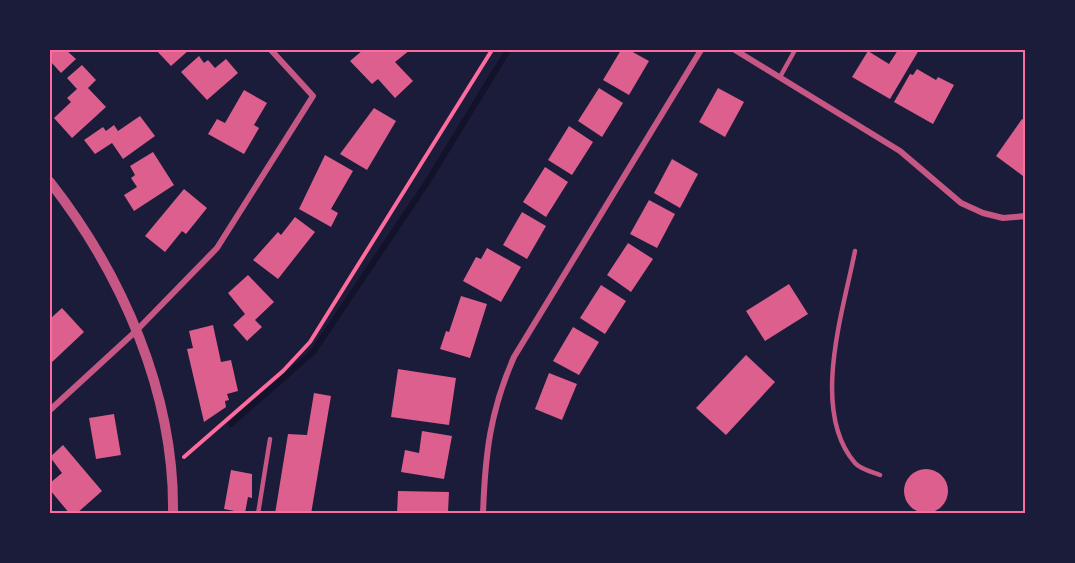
<svg xmlns="http://www.w3.org/2000/svg" width="1075" height="563" viewBox="0 0 1075 563" font-family="'PT Sans Narrow',sans-serif">
<style>
.lines{fill:none;stroke-linecap:round;stroke-linejoin:round}
.stream{stroke:#12122b;stroke-width:6}
.building{fill:#dd5f8e}
.path{stroke:#ff6b9d;stroke-width:4}
.service{stroke:#c65784;stroke-width:4.5}
.minor{stroke:#c65784;stroke-width:6}
.tertiary{stroke:#c65784;stroke-width:10}
.neatline{fill:none;stroke:#ff6b9d;stroke-width:2}
</style>
<rect width="100%" height="100%" fill="#1b1b3a"/>
<g class="lines">
<polyline class="stream" points="231,424 313,352 428,181 508,50"/>
</g>
<g class="building">
<polygon points="50,50 66,50 76,59 61,73 50,61"/>
<polygon points="156,50 189,50 171,66"/>
<polygon points="363,50 410,50 395,62 413,81 395,98 378,79 372,84 350,61"/>
<polygon points="621,50 629,50 649,61 629,95 603,80"/>
<polygon points="898,50 919,50 890,99 852,77 868,51 889,64"/>
<polygon points="199,56 204,63 208,60 215,68 226,59 238,73 207,100 181,72"/>
<polygon points="82,65 96,80 88,88 106,107 72,138 54,118 71,102 67,98 77,89 67,78"/>
<polygon points="917,69 936,80 938,77 954,85 933,124 894,102 910,74 913,75"/>
<polygon points="599,88 623,103 602,137 578,121"/>
<polygon points="718,88 744,102 725,137 699,122"/>
<polygon points="244,90 267,103 254,125 259,128 244,154 208,134 217,119 225,123"/>
<polygon points="374,108 396,121 367,170 340,154"/>
<polygon points="140,116 155,136 123,159 112,143 95,154 84,140 103,127 106,131 114,125 118,131"/>
<polygon points="1022,119 1026,121 1026,172 1023,176 996,156"/>
<polygon points="569,126 593,142 572,175 548,160"/>
<polygon points="153,152 174,185 134,211 124,195 137,187 131,178 135,175 130,166"/>
<polygon points="325,155 353,171 331,209 338,213 331,227 299,209"/>
<polygon points="672,159 698,174 680,208 654,193"/>
<polygon points="545,167 568,182 546,217 523,202"/>
<polygon points="184,189 207,208 186,234 182,231 165,252 145,236"/>
<polygon points="649,200 675,214 657,248 630,234"/>
<polygon points="522,212 546,226 527,259 503,245"/>
<polygon points="295,217 315,232 278,279 253,260 278,232 281,235"/>
<polygon points="628,243 653,259 631,292 607,275"/>
<polygon points="487,248 521,267 501,302 463,281 476,257 481,259"/>
<polygon points="248,275 274,302 255,320 262,327 247,341 233,325 245,314 228,293"/>
<polygon points="789,284 808,314 765,341 746,311"/>
<polygon points="601,285 626,301 605,334 580,318"/>
<polygon points="461,296 487,304 470,358 440,349 446,331 449,332"/>
<polygon points="62,308 84,332 50,364 50,319"/>
<polygon points="213,325 221,362 231,360 238,391 227,394 229,400 225,401 226,407 204,422 187,349 193,348 189,331"/>
<polygon points="573,327 599,342 579,375 553,361"/>
<polygon points="746,355 775,382 726,435 696,408"/>
<polygon points="398,369 456,378 449,425 391,417"/>
<polygon points="549,373 577,384 562,420 535,409"/>
<polygon points="314,393 331,396 311,514 275,514 288,434 307,435"/>
<polygon points="114,414 121,455 96,459 89,418"/>
<polygon points="422,431 452,436 444,479 401,472 405,450 419,453"/>
<polygon points="63,445 102,491 76,514 70,514 50,490 50,483 62,473 50,457"/>
<circle cx="926" cy="491" r="22"/>
<polygon points="231,470 252,474 252,498 248,497 245,513 224,509"/>
<polygon points="398,491 449,492 448,512 397,514"/>
</g>
<g class="lines">
<polyline class="path" points="184,457 283,371 310,342 492,50"/>
<g class="service">
<polyline points="780,77 795,50"/>
<path d="M855 251C843 312 810 411 855 463 860 469 872 472 880 475"/>
<polyline points="258,514 270,439"/>
</g>
<g class="minor">
<polyline points="735,50 900,151 961,203 983,213 1003,218 1026,216"/>
<polyline points="50,410 136,331 217,248 313,96 271,50"/>
<path d="M483 514C485 455 490 411 514 357L701 50"/>
</g>
<path class="tertiary" d="M50 182C122 274 175 394 173 514"/>
</g>
<rect width="1075" height="563" fill="none" stroke="#1b1b3a" stroke-width="102"/>
<rect x="51" y="51" width="973" height="461" class="neatline"/>
</svg>
